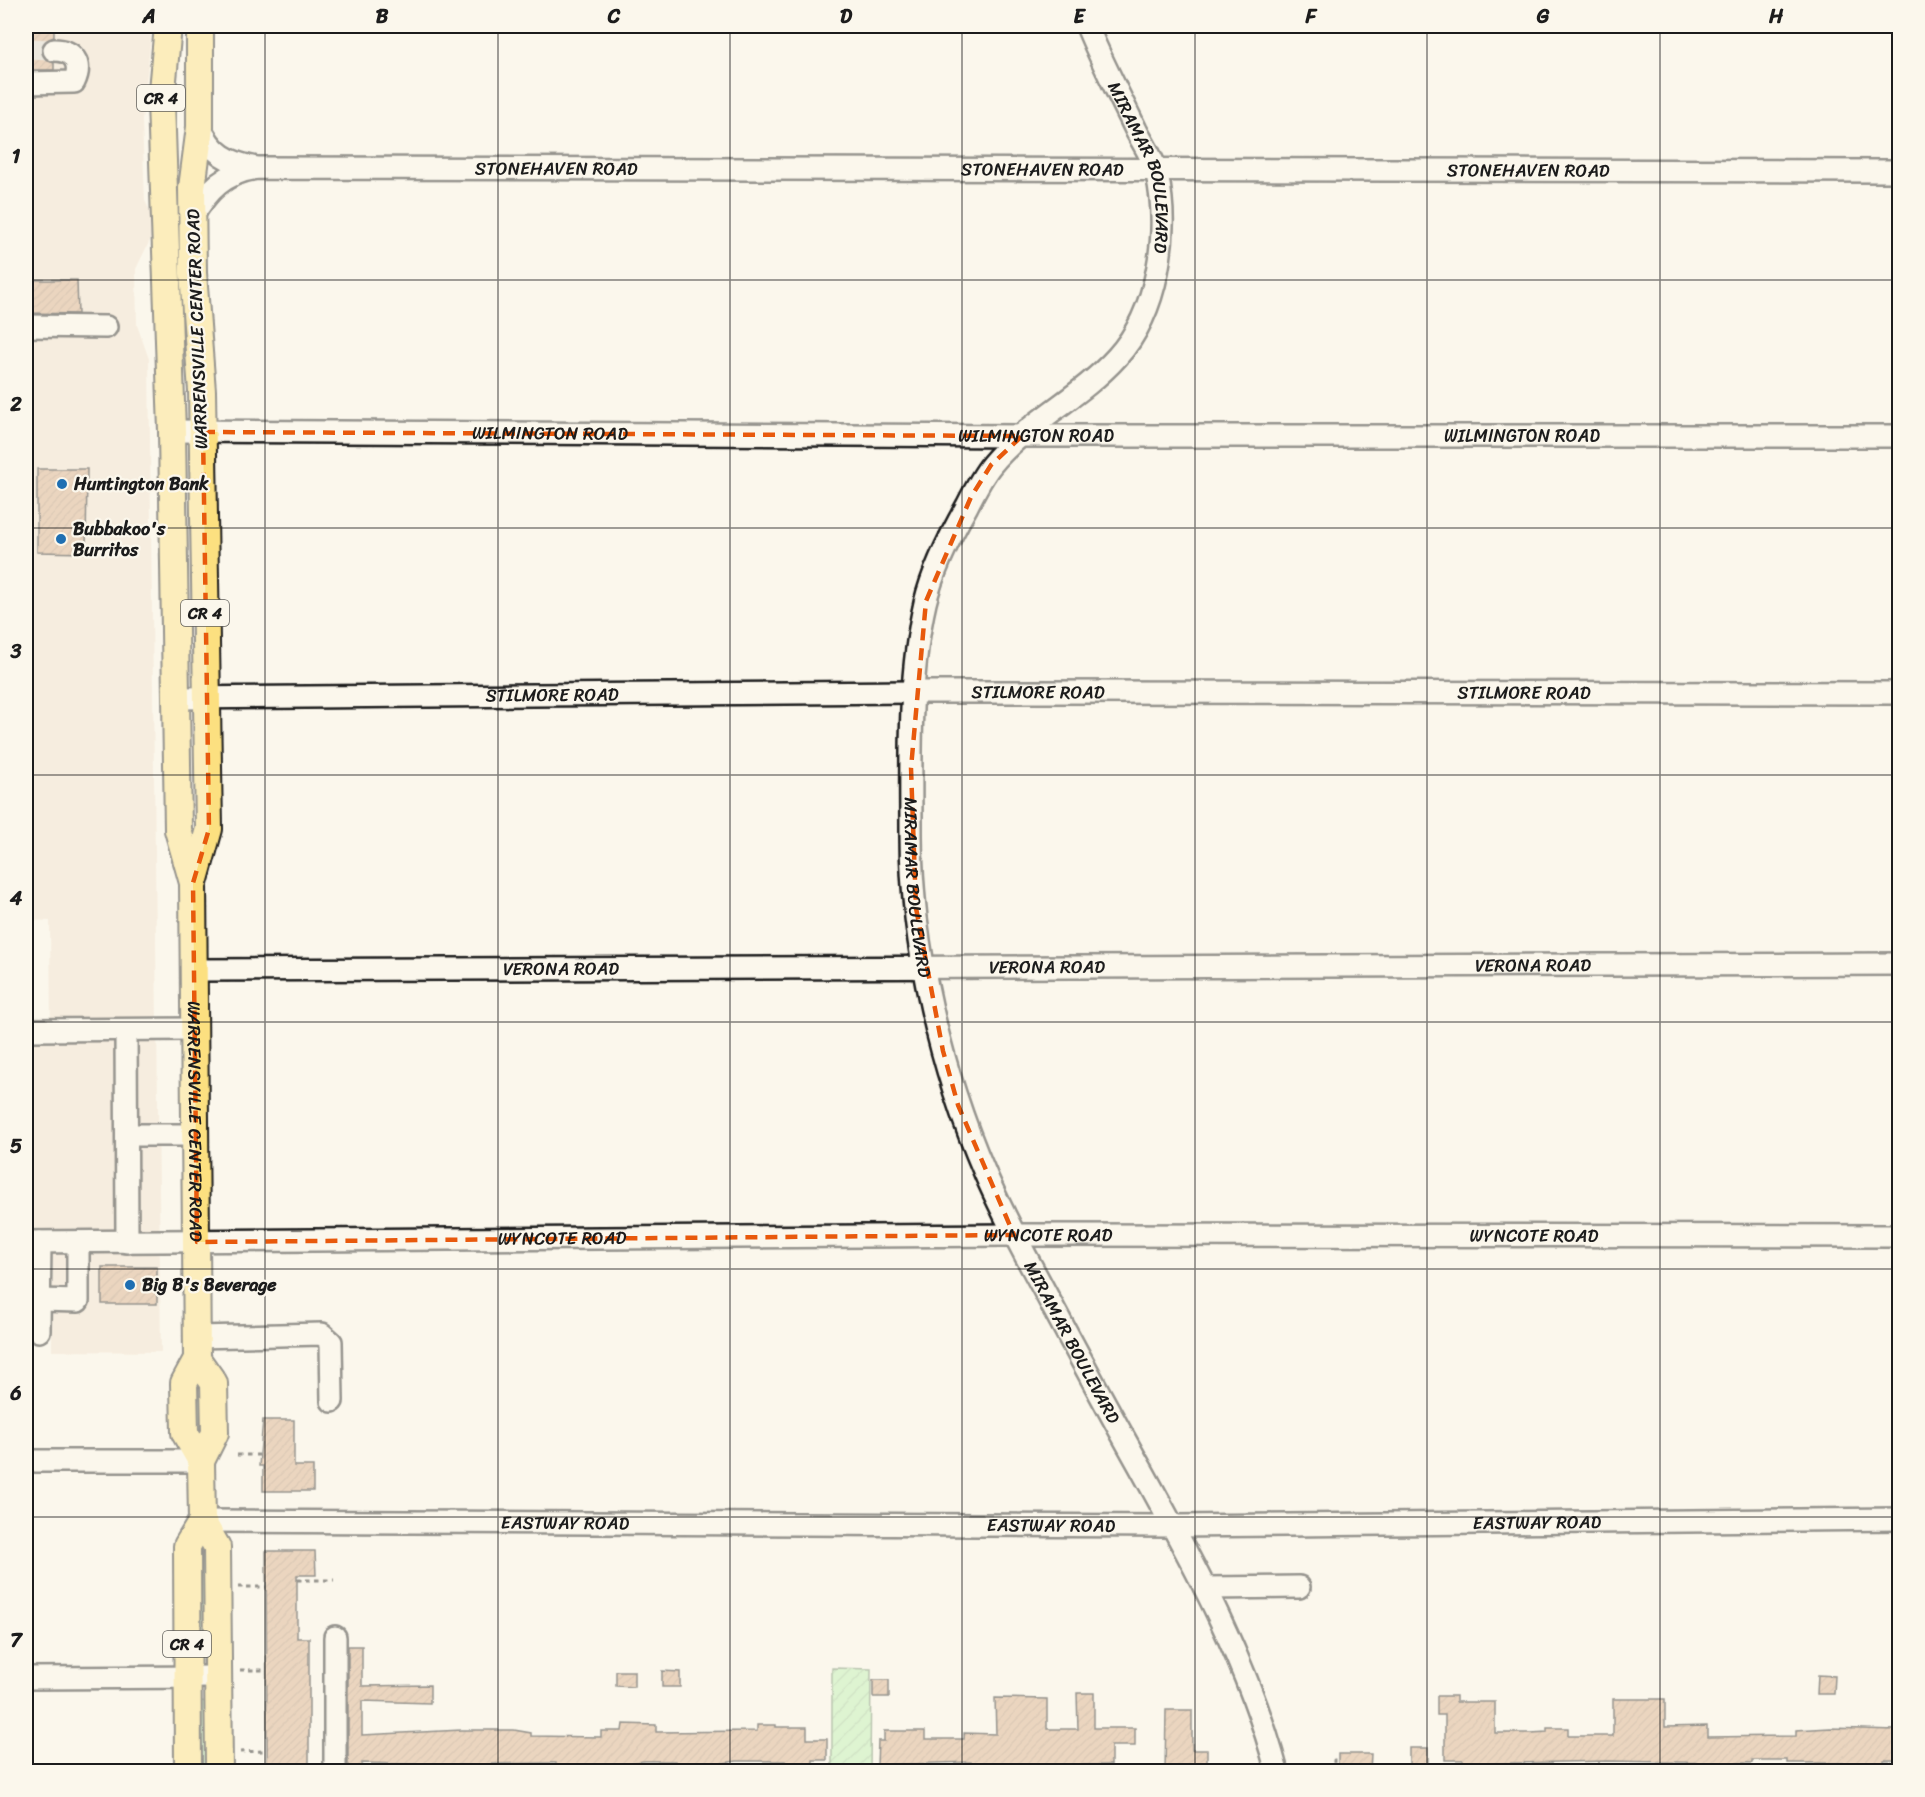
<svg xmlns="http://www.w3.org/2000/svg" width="1925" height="1797" viewBox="0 0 1925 1797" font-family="Sriracha,sans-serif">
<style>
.built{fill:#f0e0ce}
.grass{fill:#baefb0;stroke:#6b8666;stroke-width:1.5}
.garden{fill:url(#garden-furrows);stroke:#6b8666;stroke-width:1.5}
.building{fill:url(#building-hatch);stroke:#1c1c1c;stroke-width:1.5}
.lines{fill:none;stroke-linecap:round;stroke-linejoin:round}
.minor-tunnel{stroke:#dad6cd;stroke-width:21;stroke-dasharray:21 10;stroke-linecap:butt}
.minor-casing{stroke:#1c1c1c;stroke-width:26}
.major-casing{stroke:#1c1c1c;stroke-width:30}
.path{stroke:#1c1c1c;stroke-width:3;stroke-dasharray:4.5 4.5;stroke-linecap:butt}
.minor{stroke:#fbf7ec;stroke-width:21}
.major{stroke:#fce080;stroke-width:26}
.marked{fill:none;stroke:#e8590c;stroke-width:4.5;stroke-dasharray:12 8;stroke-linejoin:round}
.grid{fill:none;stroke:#1c1c1c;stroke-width:1.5;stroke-opacity:0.55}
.poi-dot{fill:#1f6fb2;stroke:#fbf7ec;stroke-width:2}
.labels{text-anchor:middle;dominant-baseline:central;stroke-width:4.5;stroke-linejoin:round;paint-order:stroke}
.shield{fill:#fbf7ec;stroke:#5f5e5a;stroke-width:1.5}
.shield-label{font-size:16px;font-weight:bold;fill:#1c1c1c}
.street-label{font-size:18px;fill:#1c1c1c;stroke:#fbf7ec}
.poi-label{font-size:18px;font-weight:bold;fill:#1c1c1c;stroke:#fbf7ec;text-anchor:start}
.neatline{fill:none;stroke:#1c1c1c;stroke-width:2}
.grid-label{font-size:20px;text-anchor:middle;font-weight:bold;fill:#1c1c1c}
</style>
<defs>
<pattern id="garden-furrows" width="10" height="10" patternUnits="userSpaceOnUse" patternTransform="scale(1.5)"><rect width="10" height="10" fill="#baefb0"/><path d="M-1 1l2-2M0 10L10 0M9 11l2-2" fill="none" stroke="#9fcc97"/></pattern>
<pattern id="building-hatch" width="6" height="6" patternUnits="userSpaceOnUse" patternTransform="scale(1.5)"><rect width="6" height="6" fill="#d7ac88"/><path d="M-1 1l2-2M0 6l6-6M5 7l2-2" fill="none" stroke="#b89375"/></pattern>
</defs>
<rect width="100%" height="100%" fill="#fbf7ec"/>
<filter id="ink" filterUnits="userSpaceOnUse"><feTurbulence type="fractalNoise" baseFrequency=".0167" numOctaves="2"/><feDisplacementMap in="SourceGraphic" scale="12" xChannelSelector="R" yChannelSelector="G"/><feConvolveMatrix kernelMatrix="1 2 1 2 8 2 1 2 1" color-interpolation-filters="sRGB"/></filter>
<g filter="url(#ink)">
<polygon class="built" points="26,26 152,26 142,121 145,201 154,219 154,232 136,269 137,325 149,359 161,1352 52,1351 53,1232 26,1232 26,1040 51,1039 50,921 26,920"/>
<g class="grass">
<polygon points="195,1382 203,1408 201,1433 196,1431"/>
<polygon points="200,1548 204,1551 206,1648 202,1650 200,1649"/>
<polygon points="203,1701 206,1703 207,1771 200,1771 200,1702"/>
</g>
<polygon class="garden" points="832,1668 871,1669 870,1771 832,1771"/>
<g class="building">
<polygon points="26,29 54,29 54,37 44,42 41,49 46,60 54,63 54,70 26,70"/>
<polygon points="26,280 77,280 78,314 26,313"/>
<polygon points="37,469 87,469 86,553 37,552"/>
<rect x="102" y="1267" width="55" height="37"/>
<polygon points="263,1420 294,1420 294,1466 313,1466 313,1491 263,1491 263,1466 259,1466"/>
<polygon points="266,1551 315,1551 316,1575 297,1575 297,1638 309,1638 309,1772 267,1772"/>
<polygon points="348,1646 362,1646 362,1686 430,1685 430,1703 362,1701 362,1735 462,1730 514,1730 531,1733 531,1736 601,1737 601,1731 622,1731 623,1724 656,1725 656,1732 757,1731 757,1725 776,1725 776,1727 807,1727 807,1739 827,1739 827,1760 813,1760 813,1771 785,1771 785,1761 737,1761 723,1763 723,1766 706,1766 675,1765 675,1761 645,1761 636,1762 636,1767 556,1766 556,1763 541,1763 490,1764 490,1766 362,1763 362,1772 348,1772"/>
<polygon points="616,1671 634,1671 634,1687 616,1686"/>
<polygon points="662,1671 680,1672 680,1687 662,1687"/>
<polygon points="1818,1675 1835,1676 1834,1694 1817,1694"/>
<rect x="873" y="1680" width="16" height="17"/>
<polygon points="1077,1693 1094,1693 1094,1728 1135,1728 1135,1746 1111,1746 1111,1765 971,1765 971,1762 877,1765 878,1741 884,1741 884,1731 925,1731 925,1739 964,1739 964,1733 996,1734 995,1698 1047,1699 1047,1729 1078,1729"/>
<polygon points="1437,1696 1456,1696 1456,1702 1495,1702 1495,1733 1531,1733 1547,1732 1547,1728 1568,1728 1568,1736 1613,1736 1613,1699 1665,1699 1665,1727 1707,1726 1707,1737 1796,1736 1796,1730 1830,1728 1895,1730 1895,1760 1884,1760 1884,1763 1787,1763 1787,1760 1752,1760 1752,1763 1720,1763 1608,1761 1463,1764 1463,1760 1445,1760 1445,1715 1437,1715"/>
<polygon points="1166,1710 1192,1710 1192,1750 1207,1750 1207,1767 1199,1767 1199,1772 1165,1772"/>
<rect x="1409" y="1748" width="19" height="24"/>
<polygon points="1338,1754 1371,1754 1370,1772 1338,1772"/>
</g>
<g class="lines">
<polyline class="minor-tunnel" points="26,49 54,50"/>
<g class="minor-casing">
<g id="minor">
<path id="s1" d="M1087 26C1101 61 1120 96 1136 130 1143 144 1154 159 1157 174 1170 233 1158 312 1117 357 1080 398 1027 422 992 464 982 476 974 492 967 506 950 536 933 569 925 603 908 677 911 759 911 835 911 946 941 1071 985 1173 1005 1220 1031 1265 1055 1311 1084 1365 1113 1419 1143 1472 1196 1568 1249 1665 1277 1772"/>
<path d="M26 83 74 82C83 63 73 50 54 50"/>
<path d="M200 127C212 154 228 162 256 168"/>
<path id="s2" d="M192 217C208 190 224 173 257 168L1900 171"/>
<polyline points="26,326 106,327"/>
<path id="s3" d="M172 431 1022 436H1900"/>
<path id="s4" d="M177 698 915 692 1900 693"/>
<path id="s5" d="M195 970 1900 964"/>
<polyline points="26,1030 196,1029"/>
<polyline points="126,1030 127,1242"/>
<polyline points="127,1135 196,1135"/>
<path id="s6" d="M26 1242 1014 1235 1900 1236"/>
<polyline points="40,1300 78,1301 78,1242"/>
<polyline points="39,1331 40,1242"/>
<polyline points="197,1337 322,1334 331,1342 332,1401"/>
<polyline points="26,1461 201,1461"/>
<path id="s7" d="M202 1521 1174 1526 1900 1519"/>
<polyline points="1205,1588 1299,1587"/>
<polyline points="335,1637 335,1772"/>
<polyline points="26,1678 218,1677"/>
</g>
</g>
<g class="major-casing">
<g id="major">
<path id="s8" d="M168 26 161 101 172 431 178 830 193 883 197 1359 184 1383 185 1433 201 1461 202 1521 217 1547 219 1772"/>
<polyline points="194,883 209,829 202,391 193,273 192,188 200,127 200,26"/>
<polyline points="197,1359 214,1383 215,1433 201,1461"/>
<polyline points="188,1772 187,1546 202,1521"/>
</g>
</g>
<g class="path">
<polyline points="237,1455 259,1455"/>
<polyline points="297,1580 334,1580"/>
<polyline points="238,1587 266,1587"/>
<polyline points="240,1670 265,1670"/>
<polyline points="240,1752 263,1751"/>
<polyline points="1202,1767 1203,1772"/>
<polyline points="1334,1772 1334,1760 1338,1760"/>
</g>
<use href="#minor" class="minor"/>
<use href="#major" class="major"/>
</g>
</g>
<path d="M0 0H1925V1797H0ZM203 432 1022 436 991 465 971 497 926 601 911 768 916 908 943 1051 958 1105 1014 1235 197 1242 193 883 209 829Z" fill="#fbf7ec" fill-opacity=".55" fill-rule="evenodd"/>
<path class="marked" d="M203 432 1022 436 991 465 971 497 926 601 911 768 916 908 943 1051 958 1105 1014 1235 197 1242 193 883 209 829Z"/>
<path class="grid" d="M265 26V1772M498 26V1772M730 26V1772M962 26V1772M1195 26V1772M1427 26V1772M1660 26V1772M26 280H1900M26 528H1900M26 775H1900M26 1022H1900M26 1269H1900M26 1517H1900"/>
<g class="poi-dot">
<circle cx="62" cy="484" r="6"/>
<circle cx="61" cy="539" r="6"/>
<circle cx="130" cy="1285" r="6"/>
</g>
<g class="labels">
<g class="shield">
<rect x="137" y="85" width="48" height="26" rx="4.5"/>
<rect x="181" y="600" width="48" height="26" rx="4.5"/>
<rect x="163" y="1631" width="48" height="26" rx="4.5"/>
</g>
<g class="shield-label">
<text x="161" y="98">CR 4</text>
<text x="205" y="613">CR 4</text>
<text x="187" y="1644">CR 4</text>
</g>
<g class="street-label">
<text stroke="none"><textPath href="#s1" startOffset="153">MIRAMAR BOULEVARD</textPath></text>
<text stroke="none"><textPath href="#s2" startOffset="384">STONEHAVEN ROAD</textPath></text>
<text stroke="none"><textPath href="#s2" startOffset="870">STONEHAVEN ROAD</textPath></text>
<text stroke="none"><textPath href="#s2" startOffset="1356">STONEHAVEN ROAD</textPath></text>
<text transform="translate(197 329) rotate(-92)">WARRENSVILLE CENTER ROAD</text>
<text stroke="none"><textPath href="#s3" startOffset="378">WILMINGTON ROAD</textPath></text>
<text stroke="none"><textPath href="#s3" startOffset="864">WILMINGTON ROAD</textPath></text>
<text stroke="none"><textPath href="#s3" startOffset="1350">WILMINGTON ROAD</textPath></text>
<text stroke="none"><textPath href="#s4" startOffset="861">STILMORE ROAD</textPath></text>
<text stroke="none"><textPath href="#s4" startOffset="1347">STILMORE ROAD</textPath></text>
<text stroke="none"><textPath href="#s4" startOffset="375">STILMORE ROAD</textPath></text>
<text stroke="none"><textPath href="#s1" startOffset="963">MIRAMAR BOULEVARD</textPath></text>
<text stroke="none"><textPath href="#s5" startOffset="1338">VERONA ROAD</textPath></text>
<text stroke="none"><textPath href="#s5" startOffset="852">VERONA ROAD</textPath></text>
<text stroke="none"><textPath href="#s5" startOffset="366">VERONA ROAD</textPath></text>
<text stroke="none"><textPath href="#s8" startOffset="1098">WARRENSVILLE CENTER ROAD</textPath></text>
<text stroke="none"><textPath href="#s6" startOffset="1022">WYNCOTE ROAD</textPath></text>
<text stroke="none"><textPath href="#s6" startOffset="1508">WYNCOTE ROAD</textPath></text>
<text stroke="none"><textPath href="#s6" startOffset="536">WYNCOTE ROAD</textPath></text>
<text stroke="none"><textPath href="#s1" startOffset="1449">MIRAMAR BOULEVARD</textPath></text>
<text stroke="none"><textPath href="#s7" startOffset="363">EASTWAY ROAD</textPath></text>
<text stroke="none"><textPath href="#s7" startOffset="1335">EASTWAY ROAD</textPath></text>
<text stroke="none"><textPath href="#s7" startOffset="849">EASTWAY ROAD</textPath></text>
</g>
<g class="poi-label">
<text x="74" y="484">Huntington Bank</text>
<text x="73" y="529">Bubbakoo's<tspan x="73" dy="21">Burritos</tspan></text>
<text x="142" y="1285">Big B's Beverage</text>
</g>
</g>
<rect width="1925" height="1797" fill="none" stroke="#fbf7ec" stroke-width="66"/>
<rect x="33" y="33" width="1859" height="1731" class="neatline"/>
<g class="grid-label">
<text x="149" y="23">A</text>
<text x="382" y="23">B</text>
<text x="614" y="23">C</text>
<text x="846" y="23">D</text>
<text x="1079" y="23">E</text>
<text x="1311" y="23">F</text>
<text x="1543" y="23">G</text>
<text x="1776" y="23">H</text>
<text x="16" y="163">1</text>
<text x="16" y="411">2</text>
<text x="16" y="658">3</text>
<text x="16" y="905">4</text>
<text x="16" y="1153">5</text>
<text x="16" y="1400">6</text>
<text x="16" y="1647">7</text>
</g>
</svg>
